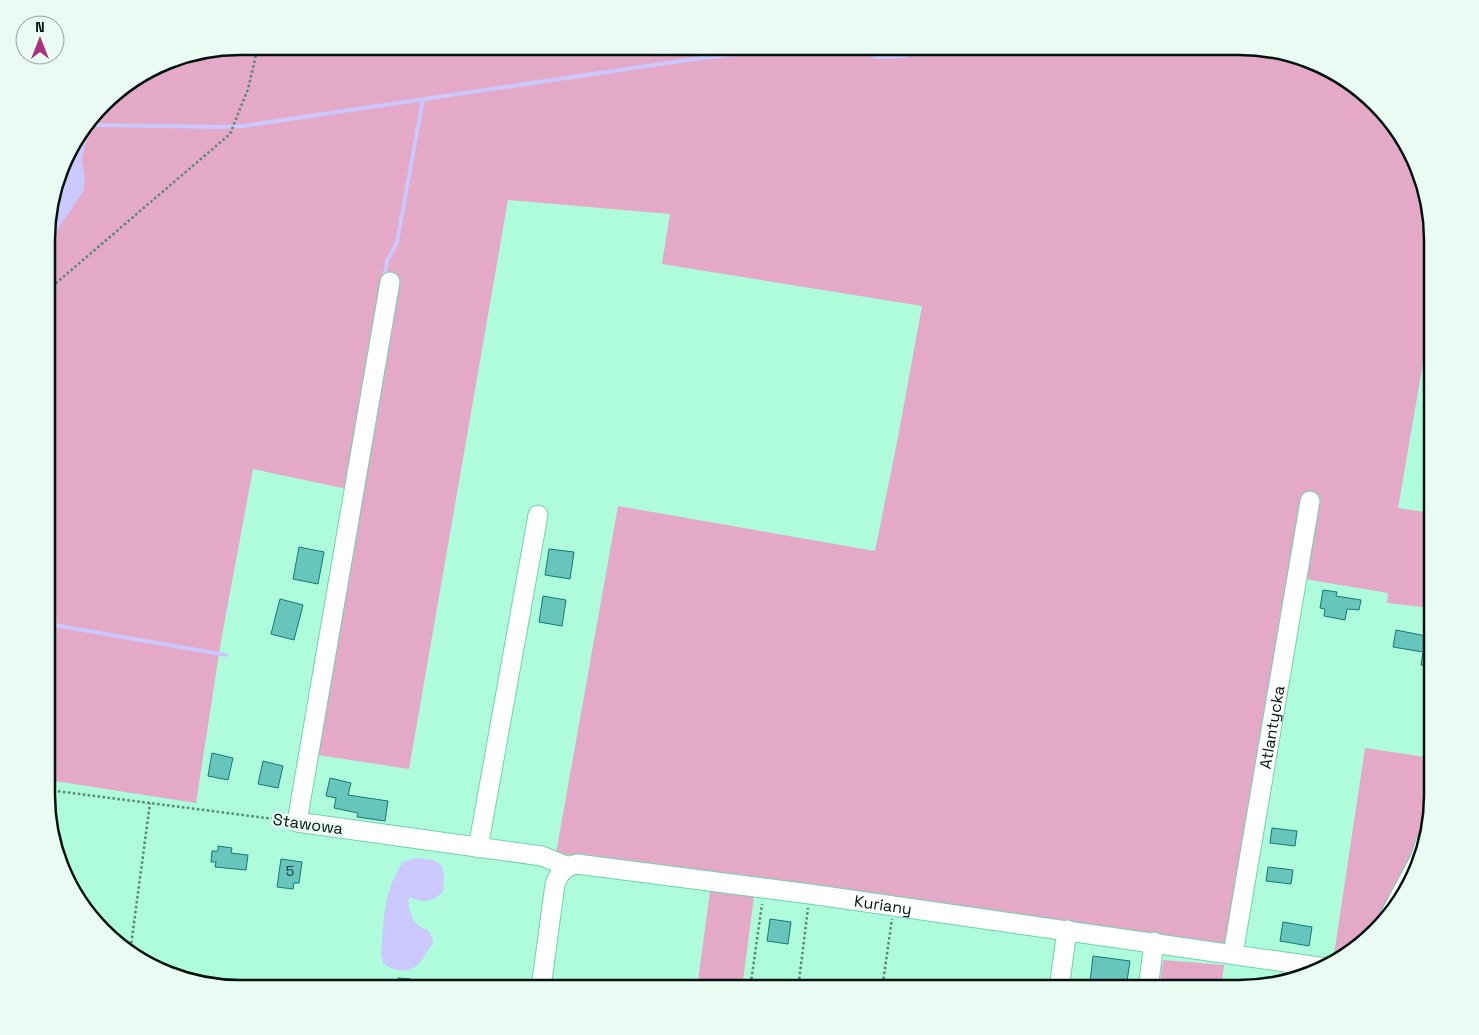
<svg xmlns="http://www.w3.org/2000/svg" width="1479" height="1035" viewBox="0 0 1479 1035" font-family="'Space Grotesk',sans-serif">
<style>
.green{fill:#e4a9c7}
.water{fill:#cac8fc}
.lines{fill:none;stroke-linecap:round;stroke-linejoin:round}
.stream{stroke:#cac8fc;stroke-width:4}
.building{fill:#67c5bc;stroke:#127a72}
.minor-casing{stroke:#6fd2ac;stroke-width:21}
.path{stroke:#588874;stroke-width:2.5;stroke-dasharray:2.5 2.5;stroke-linecap:butt}
.minor{stroke:#fff;stroke-width:19}
.labels{text-anchor:middle;dominant-baseline:central;stroke-width:5;stroke-linejoin:round;paint-order:stroke}
.number-label{font-size:14px;fill:#1a4038}
.street-label{font-size:16px;fill:#01130c;stroke:#e9fbf3}
.rim{fill:none;stroke:#01130c;stroke-width:2.5}
</style>
<rect width="100%" height="100%" fill="#affcdc"/>
<g class="green">
<polygon points="240,46 1251,47 1302,57 1357,86 1413,154 1432,228 1432,311 1398,508 1432,513 1432,608 1387,603 1388,593 1287,576 1228,945 992,912 556,853 618,506 875,551 898,437 922,306 662,264 670,214 508,200 409,769 299,752 347,489 253,469 221,641 196,803 48,780 48,215 66,154 112,95 166,61"/>
<polygon points="1365,748 1432,758 1432,807 1422,858 1393,913 1333,961"/>
<polygon points="710,891 754,896 742,989 697,989"/>
<polygon points="1163,960 1224,965 1221,989 1159,989"/>
</g>
<g class="water">
<polygon points="862,47 862,46 914,47 912,51 905,58 876,59 865,54"/>
<polygon points="98,113 96,125 87,138 82,158 85,181 83,192 48,244 48,215 66,154"/>
<path d="M416 858 434 860 442 866 444 877 443 892C432 902 424 904 410 897L408 900C409 908 410 916 416 923 425 933 430 925 433 943 428 949 426 955 422 960 412 974 396 973 383 963L381 954C384 919 383 892 403 862Z"/>
</g>
<g class="lines">
<g class="stream">
<polyline points="96,125 223,127 243,126 694,59 813,46"/>
<polyline points="384,278 387,261 397,242 423,99"/>
<polyline points="48,624 226,655"/>
</g>
</g>
<g class="building">
<polygon points="299,547 324,552 318,584 293,579"/>
<polygon points="549,549 574,552 570,579 545,575"/>
<polygon points="1323,590 1337,592 1336,596 1361,600 1359,610 1347,609 1345,620 1324,616 1325,609 1320,608"/>
<polygon points="543,596 566,600 562,626 539,622"/>
<polygon points="280,599 303,605 294,640 271,634"/>
<polygon points="1427,628 1432,628 1432,667 1421,665 1423,652 1393,647 1396,630 1426,636"/>
<polygon points="212,753 233,758 228,780 208,776"/>
<polygon points="263,761 283,766 278,788 258,784"/>
<polygon points="330,778 351,783 348,795 388,801 385,821 357,817 358,813 334,808 336,798 326,796"/>
<polygon points="1272,828 1297,831 1295,846 1270,843"/>
<polygon points="218,846 232,848 231,853 248,855 246,870 215,867 216,862 211,862 212,851 218,851"/>
<polygon points="281,859 302,862 299,883 294,883 293,889 277,887"/>
<polygon points="1268,867 1293,870 1291,884 1266,881"/>
<polygon points="770,919 791,922 788,944 767,941"/>
<polygon points="1283,922 1312,927 1309,946 1280,941"/>
<polygon points="1093,956 1130,961 1126,988 1090,982"/>
<polygon points="398,978 411,979 410,988 397,987"/>
</g>
<g class="lines">
<g class="minor-casing">
<g id="minor">
<polyline points="390,282 297,822 542,856 566,866"/>
<polyline points="478,848 538,515"/>
<polyline points="1390,915 1420,859 1426,841"/>
<path id="s1" d="M1233 954 1310 501"/>
<path id="s2" d="M541 988 555 884C560 872 564 867 577 864L810 894 1326 968"/>
<polyline points="1059,989 1067,930"/>
<polyline points="1148,989 1154,942"/>
</g>
</g>
<g class="path">
<polyline points="48,290 230,134 248,89 258,46"/>
<polyline points="48,790 282,820"/>
<polyline points="130,953 150,803"/>
<polyline points="750,989 762,904"/>
<polyline points="798,989 808,908"/>
<polyline points="882,989 892,919"/>
</g>
<use href="#minor" class="minor"/>
</g>
<g class="labels">
<g class="number-label">
<text x="290" y="871">5</text>
</g>
<g class="street-label">
<text stroke="none"><textPath href="#s1" startOffset="230">Atlantycka</textPath></text>
<text transform="translate(308 824) rotate(8)">Stawowa</text>
<text stroke="none"><textPath href="#s2" startOffset="445">Kuriany</textPath></text>
</g>
</g>
<path d="M0 0H1479V1035H0ZM240 55H1239A185 185 0 0 1 1424 240V795A185 185 0 0 1 1239 980H240A185 185 0 0 1 55 795V240A185 185 0 0 1 240 55Z" fill="#e9fbf3" fill-rule="evenodd"/>
<path class="rim" d="M240 55H1239A185 185 0 0 1 1424 240V795A185 185 0 0 1 1239 980H240A185 185 0 0 1 55 795V240A185 185 0 0 1 240 55Z"/>
<g transform="translate(40 40)"><circle r="24" fill="#e9fbf3" stroke="#8c9e97"/>
<path d="M0-4L9 19L0 12L-9 19Z" fill="#ae2f7f"/>
<text y="-8" font-size="14" font-weight="bold" text-anchor="middle" fill="#01130c">N</text>
</g>
</svg>
